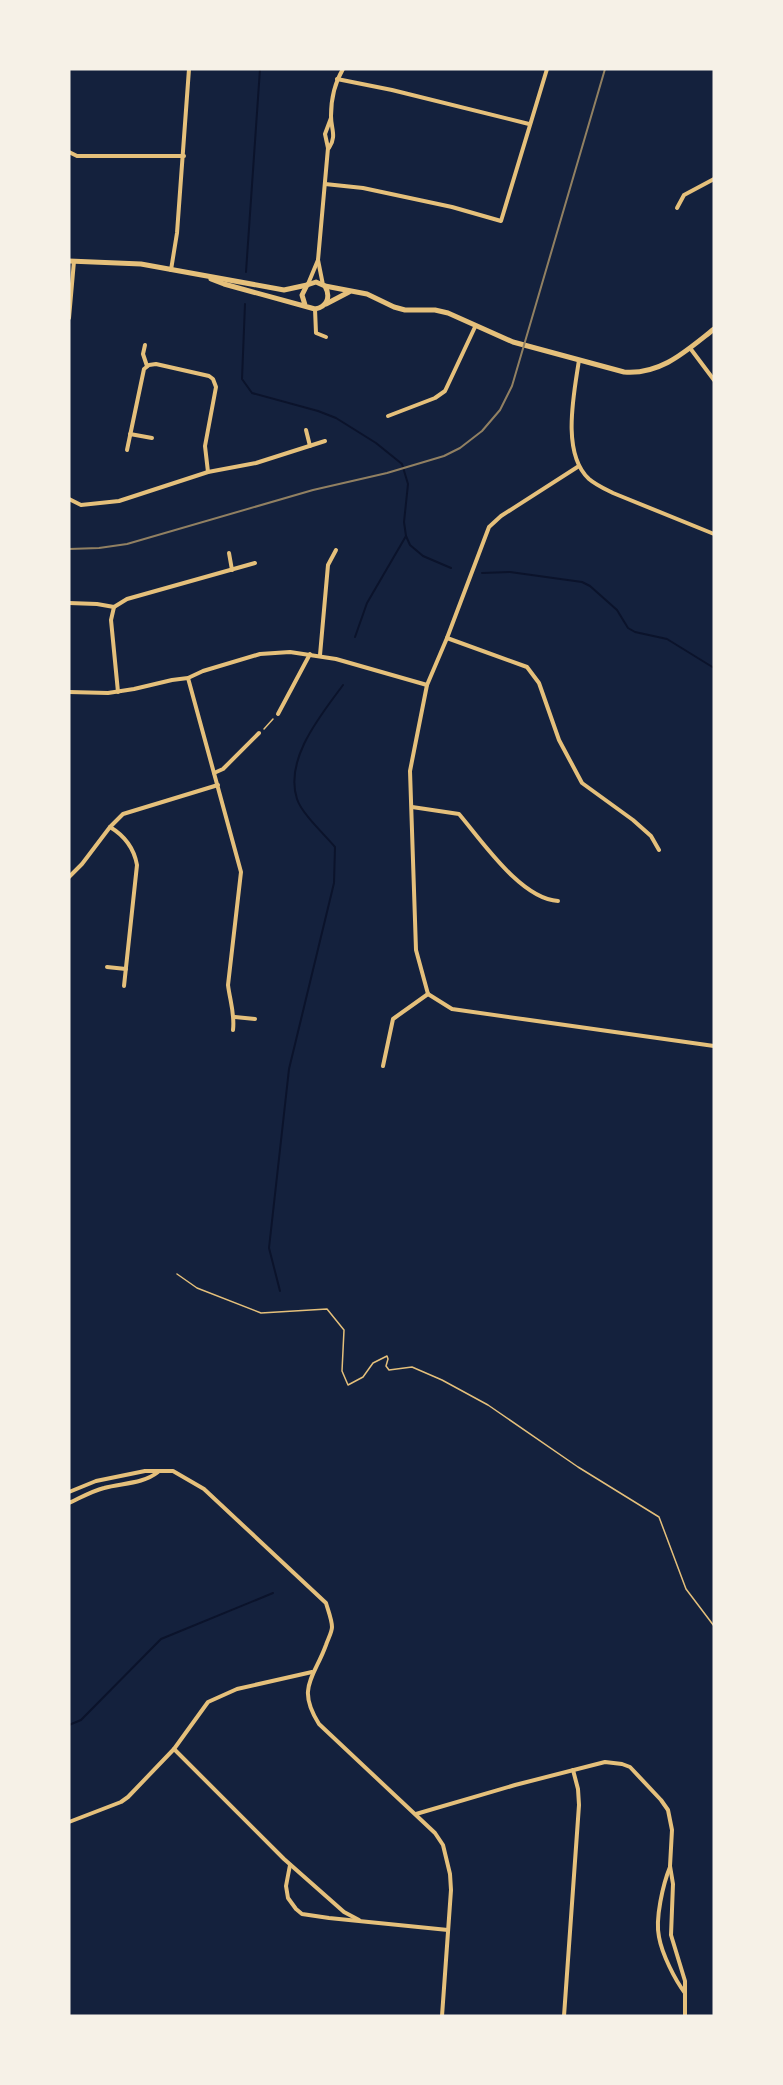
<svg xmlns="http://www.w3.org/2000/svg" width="783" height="2085" viewBox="0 0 783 2085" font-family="'Work Sans',sans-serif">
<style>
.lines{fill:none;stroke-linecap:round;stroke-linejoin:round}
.stream{stroke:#0b132b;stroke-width:2}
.path{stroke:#e5c07b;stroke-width:1.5}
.minor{stroke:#e5c07b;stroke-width:4}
.tertiary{stroke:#e5c07b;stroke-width:5}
.rail{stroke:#918062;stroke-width:2}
</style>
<rect width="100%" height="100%" fill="#14213d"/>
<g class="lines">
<g class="stream">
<polyline points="246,272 260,69"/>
<polyline points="245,304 242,379 252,393 318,411 336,418 376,443 402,464 408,484 404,522 406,536 410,545 423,556 451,568"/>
<polyline points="482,573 510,572 582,582 590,586 617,610 628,628 635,632 667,639 714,668"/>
<polyline points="355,637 367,603 406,536"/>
<path d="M280 1291 269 1248 289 1069 334 883 335 847C324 834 302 814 297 799 284 759 321 715 343 685"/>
<polyline points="69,1725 81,1720 161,1639 273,1593"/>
</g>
<g class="path">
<polyline points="264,729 273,719"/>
<polyline points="177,1274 197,1288 261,1313 327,1309 344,1330 342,1371 348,1385 363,1377 373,1363 387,1356 388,1359 386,1366 389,1370 412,1367 442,1380 488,1405 578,1467 659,1517 686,1589 714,1626"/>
</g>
<g class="minor">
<polyline points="337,79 392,90 529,124"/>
<path d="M329 148C337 136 331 129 331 116 331 98 334 84 343 69"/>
<polyline points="69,152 77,156 184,156"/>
<polyline points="325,184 363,188 452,207 501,221 547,69"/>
<polyline points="677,208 684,195 714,179"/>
<polyline points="318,260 323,285"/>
<polyline points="171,270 177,233 189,69"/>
<polyline points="308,284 318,260 328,148 325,134 331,118"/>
<polyline points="315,309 316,333 326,337"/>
<polyline points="69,318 74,261"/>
<polyline points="145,345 143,354 147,366"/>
<polyline points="690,348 714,380"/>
<path d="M579 360C574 394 561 453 589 479 596 485 605 489 613 493L714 534"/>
<polyline points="388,416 435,398 445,391 475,327"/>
<polyline points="306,430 310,446"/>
<polyline points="130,434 152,438"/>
<polyline points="127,450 144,369 149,365 156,364 209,376 213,379 216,387 205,446 208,472"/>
<polyline points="69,499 81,505 119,501 208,472 256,463 325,441"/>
<polyline points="229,553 232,570"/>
<polyline points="69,603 97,604 114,607 127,599 255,563"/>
<polyline points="114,607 111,620 118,692"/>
<polyline points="447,638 527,667 539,683 559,740 582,783 633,820 651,836 659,850"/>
<polyline points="320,655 328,565 336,550"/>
<path d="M188 678 241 872 228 985C230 1001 235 1014 233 1030"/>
<polyline points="69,692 108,693 134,689 172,680 188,678 203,671 260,654 290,652 336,659 427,685"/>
<polyline points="278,714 310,654"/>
<polyline points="214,773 223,769 259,733"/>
<path d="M412 807 459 814C482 841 521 899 558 901"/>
<path d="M110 827C125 836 134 848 137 865L124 986"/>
<polyline points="69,877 82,864 110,827 123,814 218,785"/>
<polyline points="107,967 126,969"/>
<polyline points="428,994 416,950 410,771 427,685 447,638 489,527 501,516 579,466"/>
<polyline points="428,994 452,1009 714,1046"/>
<polyline points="235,1017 255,1019"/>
<polyline points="383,1066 393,1019 428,994"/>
<path d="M69 1492 96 1481 145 1471H173L204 1489 326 1603C328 1610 332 1620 332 1627 332 1632 328 1639 326 1645 314 1678 296 1688 319 1724L435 1833 443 1845 450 1874 451 1890 442 2016"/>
<path d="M69 1503C80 1498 92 1491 104 1488 122 1483 143 1484 158 1472"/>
<polyline points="174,1749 284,1859 344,1912 359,1920"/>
<polyline points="416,1814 515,1785 605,1762 622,1764 630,1767 661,1800 668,1810 672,1830 670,1866 673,1884 671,1935 685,1981 685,2016"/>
<polyline points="69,1822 121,1802 128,1797 174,1749 208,1702 237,1689 312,1672"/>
<polyline points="290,1865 286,1886 288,1898 296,1909 302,1914 329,1918 448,1930"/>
<path d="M670 1867C663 1884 655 1919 659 1937 662 1954 675 1980 685 1993"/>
<polyline points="564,2016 579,1805 578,1789 573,1770"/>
</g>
<g class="tertiary">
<polyline points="69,261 141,264 284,290 307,285"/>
<path d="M211 279 224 284 315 309C327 307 331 297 325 286L316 282 307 285 302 295 305 305"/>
<path d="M325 286 367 294 394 307 405 310H435L448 313 513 342 624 372C661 375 686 351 714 329"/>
<polyline points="326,304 349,292"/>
</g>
<polyline class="rail" points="69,549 99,548 127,544 313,490 387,473 444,456 460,448 482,431 500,410 512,386 605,69"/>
</g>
<rect width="783" height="2085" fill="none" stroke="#f6f1e7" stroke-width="141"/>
</svg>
